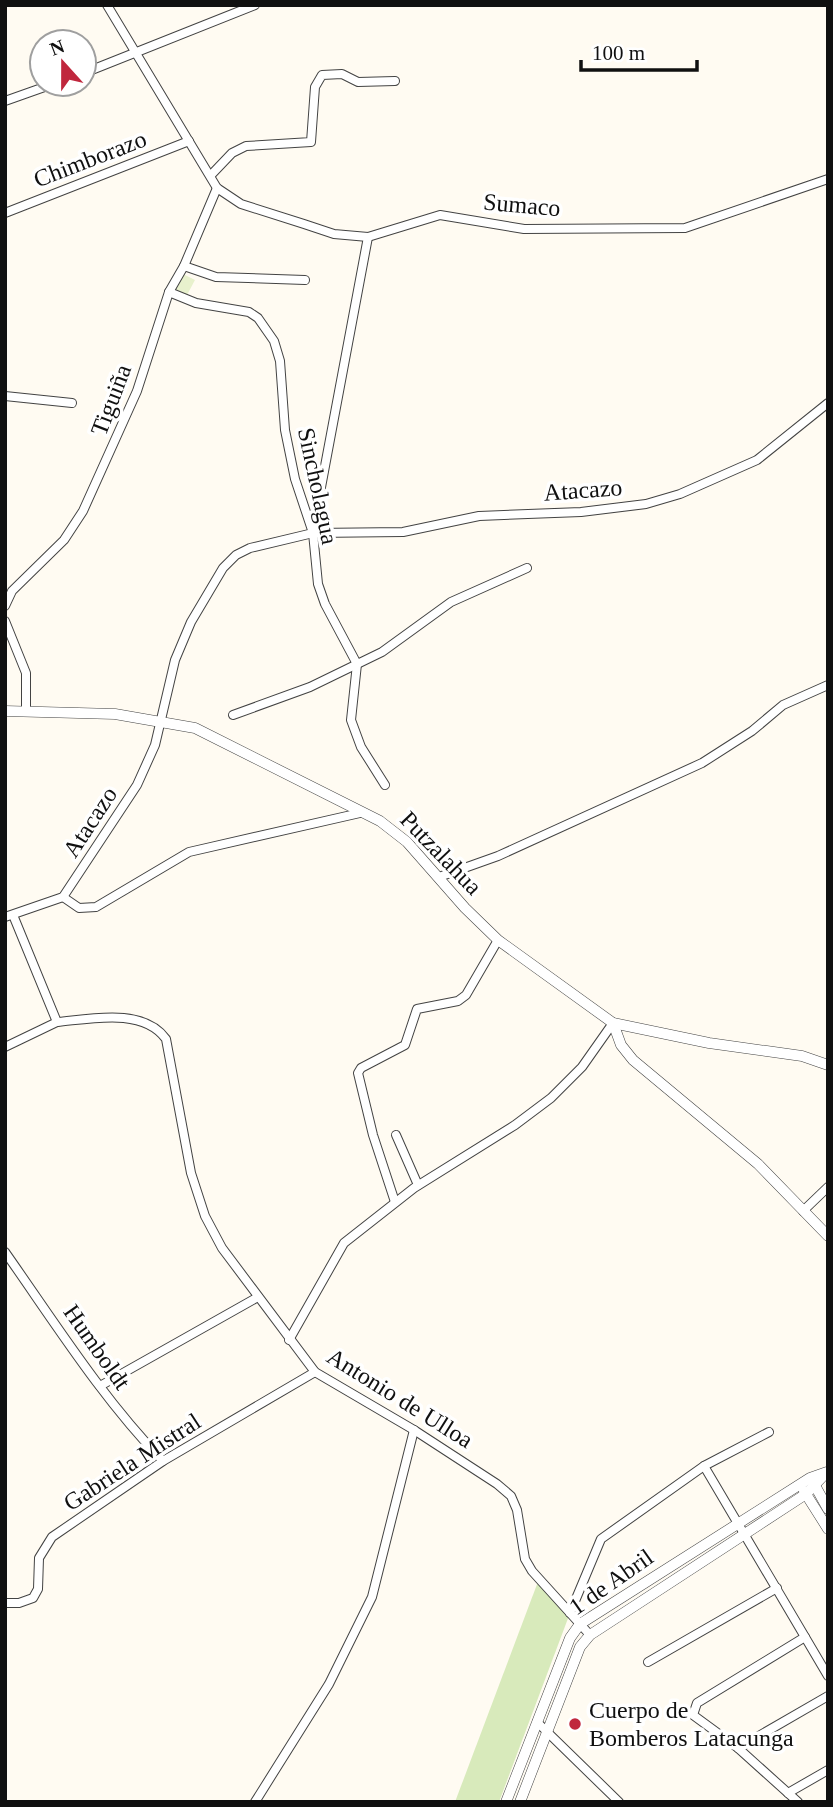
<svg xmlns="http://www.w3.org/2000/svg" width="833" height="1807" viewBox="0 0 833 1807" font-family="Georgia,serif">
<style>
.green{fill:#d8eabb}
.pitch{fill:#e8f1cd}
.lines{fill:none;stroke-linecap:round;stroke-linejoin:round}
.minor-casing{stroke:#434343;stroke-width:10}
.tertiary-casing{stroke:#434343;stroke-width:11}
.minor{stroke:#fff;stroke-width:8}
.tertiary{stroke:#fff;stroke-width:10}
.poi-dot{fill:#c0273d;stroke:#fff;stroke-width:2.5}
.labels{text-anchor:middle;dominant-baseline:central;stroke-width:7;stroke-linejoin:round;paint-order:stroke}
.street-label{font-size:24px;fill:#101010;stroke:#fff}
.poi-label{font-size:24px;fill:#101010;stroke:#fff;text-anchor:start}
</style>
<rect width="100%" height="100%" fill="#fffbf2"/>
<polygon class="green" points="539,1579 570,1613 499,1802 455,1802"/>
<polygon class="pitch" points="183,274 195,280 187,295 175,289"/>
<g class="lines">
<g class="minor-casing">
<g id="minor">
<polyline points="107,5 217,188 241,204 304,224 334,234 368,237 440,215 524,229 685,228 828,179"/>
<polyline points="84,73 255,5"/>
<polyline points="5,101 53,84"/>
<polyline points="211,175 232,153 246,146 311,142 315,87 322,75 342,74 358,82 395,81"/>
<polyline points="5,213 189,141"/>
<polyline points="184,266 216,277 305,280"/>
<polyline points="169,292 196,303 249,312 258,318 274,341 280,361 285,430 295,479 313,533 318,584 325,604 357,664 351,720 361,747 385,785"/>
<polyline points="5,396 72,403"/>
<polyline points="313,530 368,237"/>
<polyline points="5,606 12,591 64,540 83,511 137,391 169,292 184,266 217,188"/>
<polyline points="5,621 26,673 26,712"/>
<polyline points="233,715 310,687 382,652 451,602 527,568"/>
<polyline points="439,877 498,856 702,763 752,731 783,705 828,685"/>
<polyline points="63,897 79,908 96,907 189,852 360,813"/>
<path d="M13 915 57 1022C90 1019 143 1007 166 1039L191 1173 205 1216 222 1248 315 1372 414 1430 497 1484 511 1496 517 1510 525 1559 532 1571 590 1635"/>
<polyline points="5,917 63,897 137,785 155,745 175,660 191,622 223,568 236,555 250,548 313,533 403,532 479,516 581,512 646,504 680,494 757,460 828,403"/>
<polyline points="5,1047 57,1022"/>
<polyline points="396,1135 418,1185"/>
<polyline points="395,1202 373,1135 358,1073 361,1068 405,1045 417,1009 458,1001 466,995 498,940"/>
<polyline points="803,1211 828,1187"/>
<path d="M5 1252C55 1323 102 1398 163 1461"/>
<polyline points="289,1340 344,1243 414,1188 515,1125 551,1098 582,1067 613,1023"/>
<polyline points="100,1386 258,1297"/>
<polyline points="704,1466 828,1676"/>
<polyline points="5,1603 19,1603 33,1598 38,1589 39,1558 52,1537 163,1461 315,1372"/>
<polyline points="570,1613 601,1539 704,1466 769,1432"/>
<polyline points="648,1662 777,1588"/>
<polyline points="537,1722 619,1802"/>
<polyline points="738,1748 828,1696"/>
<polyline points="788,1793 828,1770"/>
<polyline points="255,1802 329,1684 372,1597 414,1430"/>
<polyline points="798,1802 738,1748 693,1715 697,1703 805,1637"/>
</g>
</g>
<g class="tertiary-casing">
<g id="tertiary">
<polyline points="5,711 115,714 195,728 380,821 407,842 465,908 498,940 613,1023 709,1043 802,1056 828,1065"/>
<polyline points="613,1023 621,1045 633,1060 758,1164 828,1236"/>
<polyline points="813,1482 828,1509"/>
<polyline points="804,1491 828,1529"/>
<polyline points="506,1802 570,1638 580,1624 810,1478 827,1472"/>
<polyline points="520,1802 580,1647 590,1635 806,1494 826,1473"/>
</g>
</g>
<use href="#minor" class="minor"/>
<use href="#tertiary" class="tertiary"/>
</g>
<circle class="poi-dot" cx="575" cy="1724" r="7"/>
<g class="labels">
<g class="street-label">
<text transform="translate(90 159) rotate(-21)">Chimborazo</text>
<text transform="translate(522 205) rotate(5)">Sumaco</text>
<text transform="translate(111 400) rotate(-69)">Tiguiña</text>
<text transform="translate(318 486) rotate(78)">Sincholagua</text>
<text transform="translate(583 490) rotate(-4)">Atacazo</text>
<text transform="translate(90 822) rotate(-57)">Atacazo</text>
<text transform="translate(441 853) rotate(46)">Putzalahua</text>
<text transform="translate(97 1347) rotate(55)">Humboldt</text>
<text transform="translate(400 1398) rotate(32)">Antonio de Ulloa</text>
<text transform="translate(132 1462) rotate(-33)">Gabriela Mistral</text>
<text transform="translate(611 1582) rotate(-35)">1 de Abril</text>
</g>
<g class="poi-label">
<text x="589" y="1710">Cuerpo de<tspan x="589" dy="28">Bomberos Latacunga</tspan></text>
</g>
</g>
<rect width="833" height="1807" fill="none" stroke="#101010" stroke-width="14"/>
<g transform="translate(63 63) rotate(339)"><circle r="33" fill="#ffffff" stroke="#9f9f9f" stroke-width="2"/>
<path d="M0-5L12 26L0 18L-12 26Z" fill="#c0273d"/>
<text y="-10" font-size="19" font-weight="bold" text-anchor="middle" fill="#101010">N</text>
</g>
<path d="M581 60v10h116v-10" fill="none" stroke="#101010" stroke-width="3.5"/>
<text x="592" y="60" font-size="21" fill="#101010" stroke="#ffffff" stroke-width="5" paint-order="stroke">100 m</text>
</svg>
